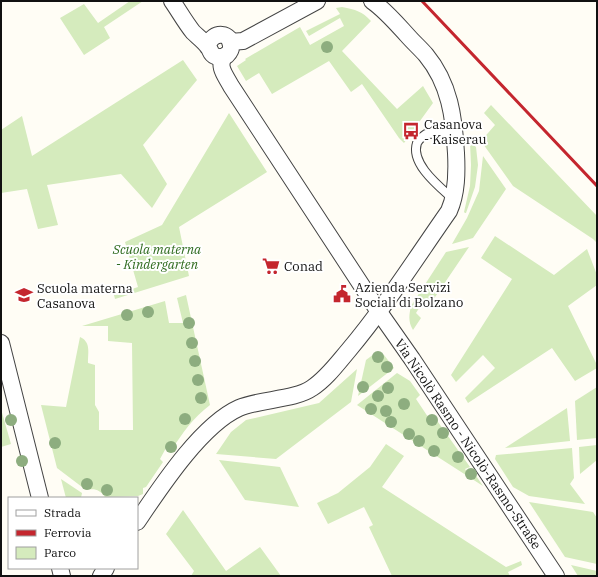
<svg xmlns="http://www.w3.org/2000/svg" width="598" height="577" viewBox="0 0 598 577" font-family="'IBM Plex Serif',serif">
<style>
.green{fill:#d5ebbd}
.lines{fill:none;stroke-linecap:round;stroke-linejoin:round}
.service-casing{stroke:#444;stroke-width:10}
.minor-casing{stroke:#444;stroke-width:18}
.service{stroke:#fff;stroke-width:8}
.minor{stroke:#fff;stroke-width:16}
.rail{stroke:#c4262e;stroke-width:3}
.tree{fill:#8dad7f}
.labels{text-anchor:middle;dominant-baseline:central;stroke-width:4;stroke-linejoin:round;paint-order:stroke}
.poi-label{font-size:13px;fill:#111;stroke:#fff;text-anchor:start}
.park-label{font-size:13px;font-style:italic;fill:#2f6b1f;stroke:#fff}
.street-label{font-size:13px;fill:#111;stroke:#fff}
</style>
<rect width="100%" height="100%" fill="#fffdf5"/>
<g class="green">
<polygon points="130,1 143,1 104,27 110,38 84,55 60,18 84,4 98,23"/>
<path d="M342 7C356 10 362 11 371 21L342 51 397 109 423 86 433 103 404 143 399 138 362 84 351 92 329 61 272 94 259 73 246 81 237 66 246 60 245 59 300 27 310 45 344 26 340 18 309 36 306 31 340 14 336 8Z"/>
<polygon points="183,60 197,80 143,145 167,184 152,208 121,174 47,185 58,225 38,229 27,189 1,193 1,130 22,116 32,156"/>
<polygon points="491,105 597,216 597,243 593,239 513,186 481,141 495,125 484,113"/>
<polygon points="229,113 267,172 179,227 189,276 115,299 114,295 138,287 125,242 162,225"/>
<polygon points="470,142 476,147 478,165 475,187 466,213 465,213 464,212 470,186 471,165"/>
<polygon points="483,156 506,189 473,238 452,244 467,218 479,191"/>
<polygon points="495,236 554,275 587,249 597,275 597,285 568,306 597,365 597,368 575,381 552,348 468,403 465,398 495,368 483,355 456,382 451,375 512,279 481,258"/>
<path d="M469 247 427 309 421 305 416 313 421 318 413 330C408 322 409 315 411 306L446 252Z"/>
<path d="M186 295 210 405C193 418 183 432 171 451L166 448 160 459 163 462 146 487 143 488V494L138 496 105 497C100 490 95 488 86 490L57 468 41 405 66 407 80 337C91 342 88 352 88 363L95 365V405L99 412V430H133L132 343 108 341V326H82L165 301 169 323H183L177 298Z"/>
<polygon points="374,354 384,355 394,368 358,396 366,360"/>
<polygon points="357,369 351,402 276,459 216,454 231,432 246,420 319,403"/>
<polygon points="397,373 410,381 420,395 416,399 428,417 433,415 470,467 465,469 467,472 472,470 483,486 357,405"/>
<polygon points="597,387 597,438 577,440 575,401"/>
<polygon points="567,408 570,441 505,448"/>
<polygon points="1,409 11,444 1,447"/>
<polygon points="386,444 404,456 382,487 506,567 521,561 522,565 508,572 510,576 392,576 369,527 373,525 364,507 328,524 317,503 338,493 370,467"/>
<polygon points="597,445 597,460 580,474 579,447"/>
<polygon points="572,448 574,478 570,484 585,504 529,496 513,487 495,459 496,455"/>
<polygon points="219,460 280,467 299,507 245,500"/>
<polygon points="61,479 82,493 81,498 66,498"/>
<polygon points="529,502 593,512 597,518 597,564 565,557"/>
<polygon points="183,510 226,571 260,547 281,576 191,576 194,571 166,534"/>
<polygon points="571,565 597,571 597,576 578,576"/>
</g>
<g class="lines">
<g class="service-casing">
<path id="service" d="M453 199C440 187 410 164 417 143 419 139 423 136 426 134L455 133"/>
</g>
<g class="minor-casing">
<g id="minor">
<path d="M172 1C179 11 185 22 193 32 197 36 205 42 208 47 211 50 210 54 215 56 219 58 223 58 227 55 229 53 231 50 231 47 233 32 212 30 208 46"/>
<polyline points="230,42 243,41 317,1"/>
<path d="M224 56C217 67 226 76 231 86L379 312 412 359 556 576"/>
<polyline points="1,343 40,498"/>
<path d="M137 522C160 488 201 425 239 408 260 399 295 400 312 388 326 379 337 364 348 351 385 307 416 258 449 211 457 193 457 172 456 153 454 118 450 84 426 55 420 48 413 42 407 35 396 23 385 10 372 1"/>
<polyline points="60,568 62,576"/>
<polyline points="101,576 106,568"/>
</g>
</g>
<use href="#service" class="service"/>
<use href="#minor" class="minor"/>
<polyline class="rail" points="422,1 597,186"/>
</g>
<g class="tree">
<circle cx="327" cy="47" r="6"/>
<circle cx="148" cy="312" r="6"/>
<circle cx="127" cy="315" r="6"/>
<circle cx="189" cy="323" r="6"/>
<circle cx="192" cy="343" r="6"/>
<circle cx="378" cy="357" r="6"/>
<circle cx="195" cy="361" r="6"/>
<circle cx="387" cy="367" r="6"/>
<circle cx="198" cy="380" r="6"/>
<circle cx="363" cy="387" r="6"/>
<circle cx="388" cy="388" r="6"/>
<circle cx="378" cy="396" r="6"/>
<circle cx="201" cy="398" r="6"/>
<circle cx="404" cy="404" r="6"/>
<circle cx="371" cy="409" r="6"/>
<circle cx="386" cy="411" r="6"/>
<circle cx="185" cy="419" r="6"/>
<circle cx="11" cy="420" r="6"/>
<circle cx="432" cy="420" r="6"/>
<circle cx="391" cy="422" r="6"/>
<circle cx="443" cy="433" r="6"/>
<circle cx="409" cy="434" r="6"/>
<circle cx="419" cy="441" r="6"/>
<circle cx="55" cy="443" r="6"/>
<circle cx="171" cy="447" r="6"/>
<circle cx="434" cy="451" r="6"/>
<circle cx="458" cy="457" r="6"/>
<circle cx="22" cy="461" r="6"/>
<circle cx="471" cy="474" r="6"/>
<circle cx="87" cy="484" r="6"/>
<circle cx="107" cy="490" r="6"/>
</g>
<defs>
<g id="bus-bare" transform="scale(1.38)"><path d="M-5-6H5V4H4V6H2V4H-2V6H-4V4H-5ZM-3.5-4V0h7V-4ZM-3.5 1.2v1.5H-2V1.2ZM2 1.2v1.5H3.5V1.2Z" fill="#c4262e" stroke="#fff" stroke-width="2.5" paint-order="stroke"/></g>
<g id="supermarket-bare" transform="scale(1.38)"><path d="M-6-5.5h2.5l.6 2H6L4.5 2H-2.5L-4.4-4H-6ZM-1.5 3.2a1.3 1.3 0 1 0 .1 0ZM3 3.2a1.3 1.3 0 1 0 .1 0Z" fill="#c4262e" stroke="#fff" stroke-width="2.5" paint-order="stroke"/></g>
<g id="civic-bare" transform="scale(1.38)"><path d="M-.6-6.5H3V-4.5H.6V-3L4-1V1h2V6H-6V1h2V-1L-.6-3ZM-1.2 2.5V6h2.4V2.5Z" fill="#c4262e" stroke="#fff" stroke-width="2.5" paint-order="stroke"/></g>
<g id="school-bare" transform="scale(1.38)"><path d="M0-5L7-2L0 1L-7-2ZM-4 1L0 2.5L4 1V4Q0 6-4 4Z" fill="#c4262e" stroke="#fff" stroke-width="2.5" paint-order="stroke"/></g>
</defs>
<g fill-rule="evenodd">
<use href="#bus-bare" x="411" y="131"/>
<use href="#supermarket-bare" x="271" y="266"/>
<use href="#civic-bare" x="342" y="294"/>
<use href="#school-bare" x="24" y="295"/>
</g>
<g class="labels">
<g class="poi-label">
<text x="424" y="124">Casanova<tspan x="424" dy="15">- Kaiserau</tspan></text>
<text x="284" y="266">Conad</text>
<text x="355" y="287">Azienda Servizi<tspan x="355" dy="15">Sociali di Bolzano</tspan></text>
<text x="37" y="288">Scuola materna<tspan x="37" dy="15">Casanova</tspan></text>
</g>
<g class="park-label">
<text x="157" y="249">Scuola materna<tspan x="157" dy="15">- Kindergarten</tspan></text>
</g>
<g class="street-label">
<text transform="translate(468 444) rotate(56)">Via Nicolò Rasmo - Nicolò-Rasmo-Straße</text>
</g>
</g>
<rect width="598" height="577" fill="none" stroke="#111111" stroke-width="4"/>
<rect x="8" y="497" width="130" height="72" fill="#ffffff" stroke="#a0a0a0"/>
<rect x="16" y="510" width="20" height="6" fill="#ffffff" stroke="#a0a0a0"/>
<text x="44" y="517" font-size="12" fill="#111111">Strada</text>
<rect x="16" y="530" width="20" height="6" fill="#c4262e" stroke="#a0a0a0"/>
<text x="44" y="537" font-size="12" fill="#111111">Ferrovia</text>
<rect x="16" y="547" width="20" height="12" fill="#d5ebbd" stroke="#a0a0a0"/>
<text x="44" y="557" font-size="12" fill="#111111">Parco</text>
</svg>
